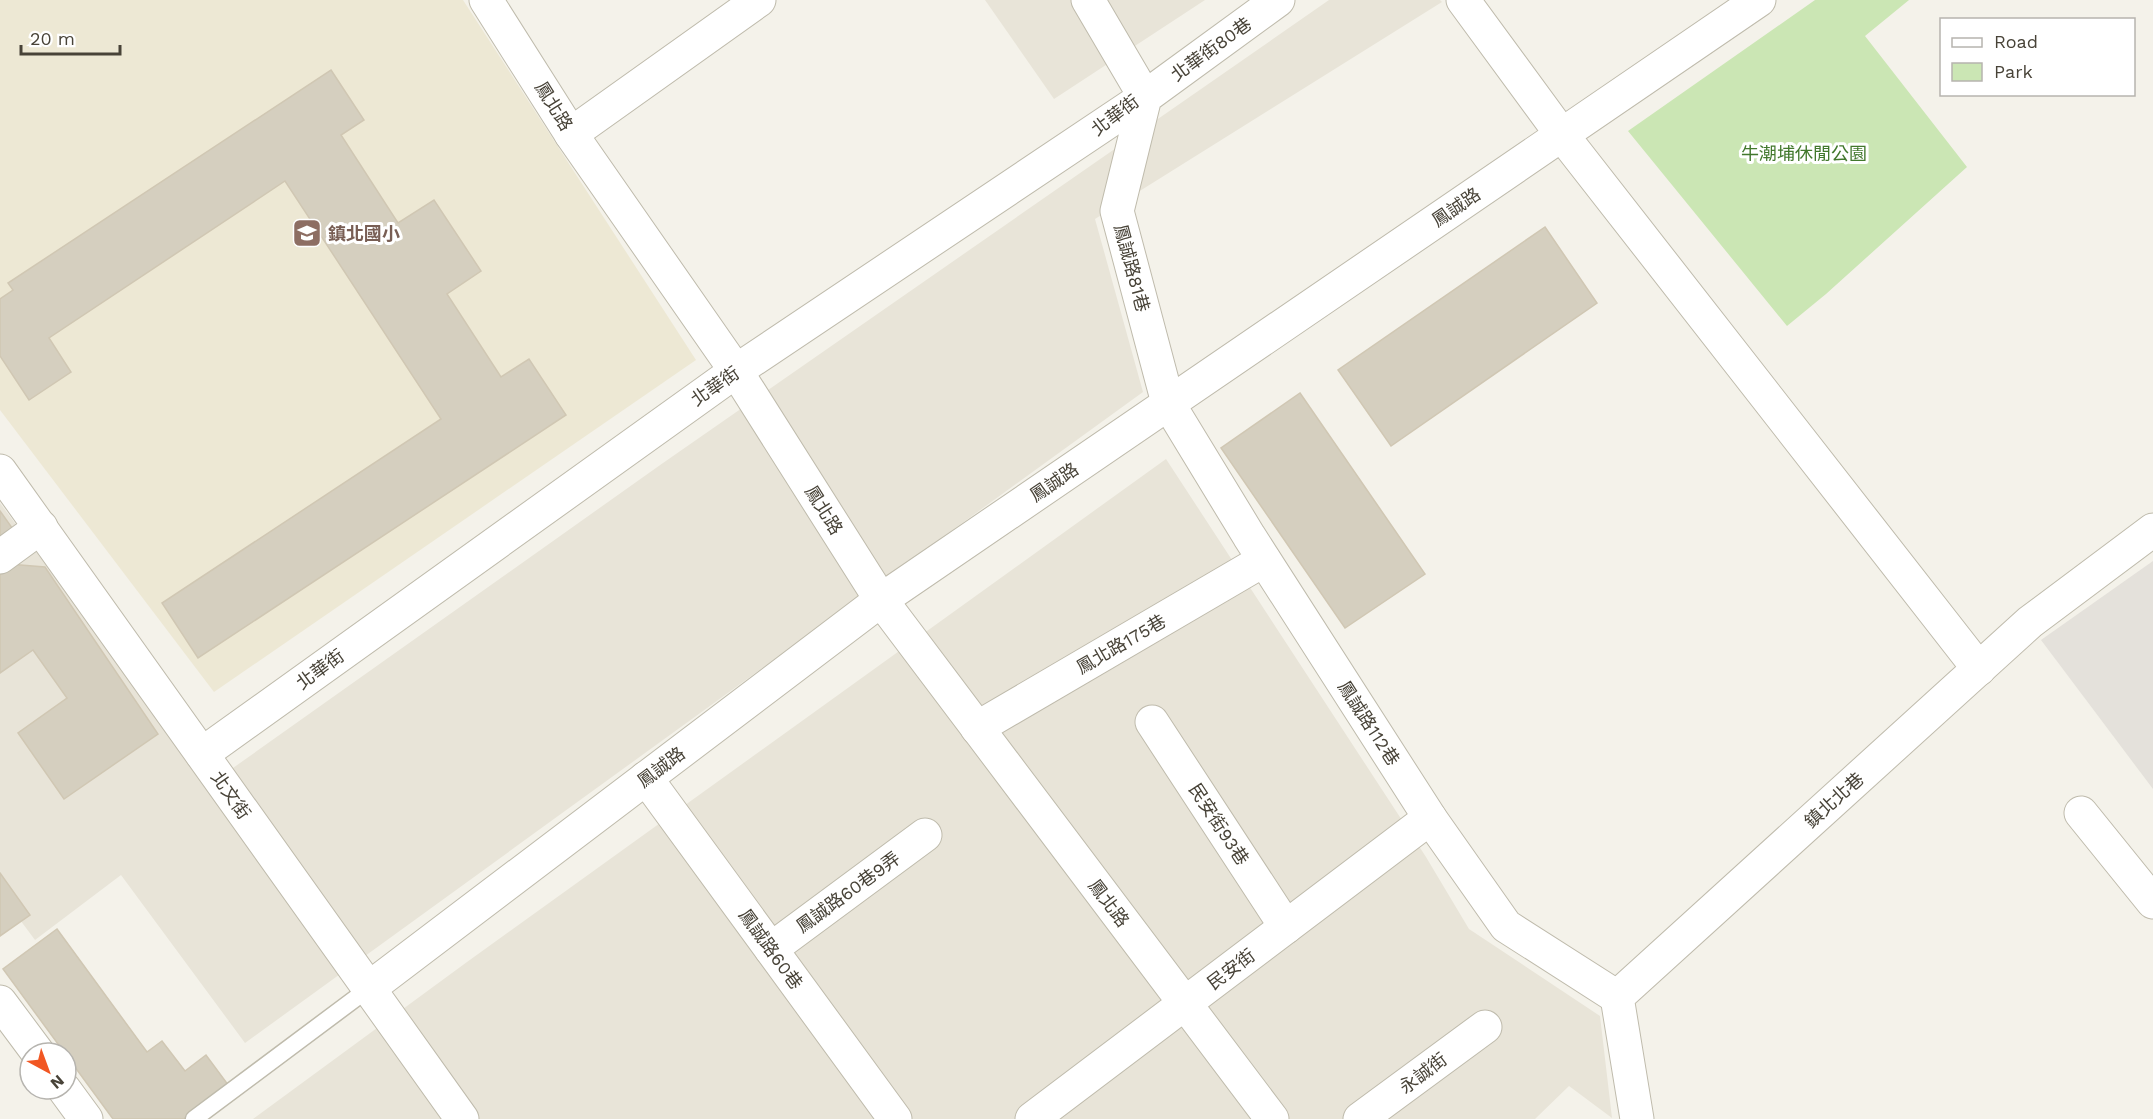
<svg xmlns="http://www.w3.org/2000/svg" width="2153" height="1119" viewBox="0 0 2153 1119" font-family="'Work Sans','Noto Sans TC',sans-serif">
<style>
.residential{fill:#e8e4d8}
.industrial{fill:#e4e1db}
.education{fill:#ede8d4}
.green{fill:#cbe6b4}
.building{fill:#d5cfbf;stroke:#d0c7b3;stroke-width:1.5}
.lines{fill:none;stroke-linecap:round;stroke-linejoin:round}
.service-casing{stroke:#bfbbac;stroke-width:19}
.minor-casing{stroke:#bfbbac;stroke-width:35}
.service{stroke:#fff;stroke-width:16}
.minor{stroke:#fff;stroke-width:33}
.labels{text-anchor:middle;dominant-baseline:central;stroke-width:6;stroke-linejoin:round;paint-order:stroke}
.street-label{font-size:18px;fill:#484338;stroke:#fff}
.park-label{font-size:18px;fill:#42782d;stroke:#fff}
.education-label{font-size:18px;font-weight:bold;fill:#785e54;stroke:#fff;text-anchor:start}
</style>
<rect width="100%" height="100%" fill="#f4f2ea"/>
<g class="residential">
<polygon points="985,0 1205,0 1054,99"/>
<polygon points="1329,0 1440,0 1442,2 1095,219 1143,392 245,1043 121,875 35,940 0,893 0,503 209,785 663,463"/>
<polygon points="1166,459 1426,857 1469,929 1600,1016 1612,1118 1569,1086 1535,1119 253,1119 467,962"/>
</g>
<polygon class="industrial" points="2153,561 2153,789 2041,640"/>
<polygon class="education" points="0,0 463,0 696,360 214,692 0,410"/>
<polygon class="green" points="1815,0 1909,0 1865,36 1967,167 1826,294 1787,326 1628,131"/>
<g class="building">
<polygon points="331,70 364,120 341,135 398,223 434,200 481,271 447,294 501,377 529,359 566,415 198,658 162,603 441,419 285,181 49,338 71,372 29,400 0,356 0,299 13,290 8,283"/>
<polygon points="1545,227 1597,303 1391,446 1338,370"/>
<polygon points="1300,393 1425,574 1345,628 1221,448"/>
<polygon points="0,511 15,532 0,543"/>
<polygon points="8,564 45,567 158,734 64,799 18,733 67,698 33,650 0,673 0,569"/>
<polygon points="0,873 30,915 0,936"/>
<polygon points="57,929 147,1052 162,1041 185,1071 206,1055 229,1086 184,1119 113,1119 3,969"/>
</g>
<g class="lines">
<g class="service-casing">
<polyline id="service" points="194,1119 368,989"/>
</g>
<g class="minor-casing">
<g id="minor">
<polyline points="486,0 571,134 736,371 881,600 1272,1119"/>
<polyline points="1278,0 1145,97 1117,211 1168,403 1249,536 1430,818 1506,926 1617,997"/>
<polyline points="1463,0 1562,135 1979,669"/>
<polyline points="571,134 759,0"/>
<polyline points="0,471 462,1119"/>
<polyline points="0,557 41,527"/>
<polyline points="1152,722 1286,927"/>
<polyline points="977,728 1264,560"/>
<polyline points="202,754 736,371 1145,97 1088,0"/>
<polyline points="646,778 895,1119"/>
<polyline points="2081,813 2153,902"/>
<polyline points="771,949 925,835"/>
<polyline points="368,989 881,600 1759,0"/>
<polyline points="0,1002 38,1053"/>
<polyline points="64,1089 86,1119"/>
<polyline points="1032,1119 1430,818"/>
<polyline points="1360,1119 1485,1027"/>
<polyline points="1637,1119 1617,997 2030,622 2153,530"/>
</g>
</g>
<use href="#service" class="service"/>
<use href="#minor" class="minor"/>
</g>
<defs>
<g id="school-square" transform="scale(1.5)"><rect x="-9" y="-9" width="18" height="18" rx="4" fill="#8d6e63" stroke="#fff"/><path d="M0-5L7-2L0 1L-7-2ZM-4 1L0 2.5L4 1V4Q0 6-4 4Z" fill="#fff"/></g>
</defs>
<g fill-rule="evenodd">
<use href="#school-square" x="307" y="233"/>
</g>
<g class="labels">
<g class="street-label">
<text transform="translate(1211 49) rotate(-36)">北華街80巷</text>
<text transform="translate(554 106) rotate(58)">鳳北路</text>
<text transform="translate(1115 115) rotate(-37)">北華街</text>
<text transform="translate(1456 207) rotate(-34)">鳳誠路</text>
<text transform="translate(1132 268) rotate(75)">鳳誠路81巷</text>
<text transform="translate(715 386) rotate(-35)">北華街</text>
<text transform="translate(1054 482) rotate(-34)">鳳誠路</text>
<text transform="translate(824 510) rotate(58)">鳳北路</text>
<text transform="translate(1121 644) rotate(-30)">鳳北路175巷</text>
<text transform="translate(320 669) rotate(-36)">北華街</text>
<text transform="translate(1369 723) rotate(57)">鳳誠路112巷</text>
<text transform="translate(661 767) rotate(-37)">鳳誠路</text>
<text transform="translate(231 795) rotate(55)">北文街</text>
<text transform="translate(1834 800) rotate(-42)">鎮北北巷</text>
<text transform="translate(1219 824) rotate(57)">民安街93巷</text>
<text transform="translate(848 892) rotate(-36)">鳳誠路60巷9弄</text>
<text transform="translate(1109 903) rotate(53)">鳳北路</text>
<text transform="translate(771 949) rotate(54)">鳳誠路60巷</text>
<text transform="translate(1231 969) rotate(-37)">民安街</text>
<text transform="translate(1423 1073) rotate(-37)">永誠街</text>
</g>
<g class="park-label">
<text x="1804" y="153">牛潮埔休閒公園</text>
</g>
<g class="education-label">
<text x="328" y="233">鎮北國小</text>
</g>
</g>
<rect x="1940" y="18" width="195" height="78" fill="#ffffff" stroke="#b6b4af" stroke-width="1.5"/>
<rect x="1952" y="38" width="30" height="9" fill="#ffffff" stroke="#b6b4af" stroke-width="1.5"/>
<text x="1994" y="48" font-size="18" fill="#484338">Road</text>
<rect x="1952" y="63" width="30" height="18" fill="#cbe6b4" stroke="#b6b4af" stroke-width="1.5"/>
<text x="1994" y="78" font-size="18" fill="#484338">Park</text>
<g transform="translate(48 1071) rotate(139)"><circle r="28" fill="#ffffff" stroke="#b6b4af" stroke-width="1.5"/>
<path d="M0-4.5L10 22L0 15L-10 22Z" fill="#f15723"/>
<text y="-9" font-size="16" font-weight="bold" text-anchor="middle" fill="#484338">N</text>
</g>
<path d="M21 45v9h99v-9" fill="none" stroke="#484338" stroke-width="3"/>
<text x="30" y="45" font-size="18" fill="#484338" stroke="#ffffff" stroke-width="4.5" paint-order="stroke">20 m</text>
</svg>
